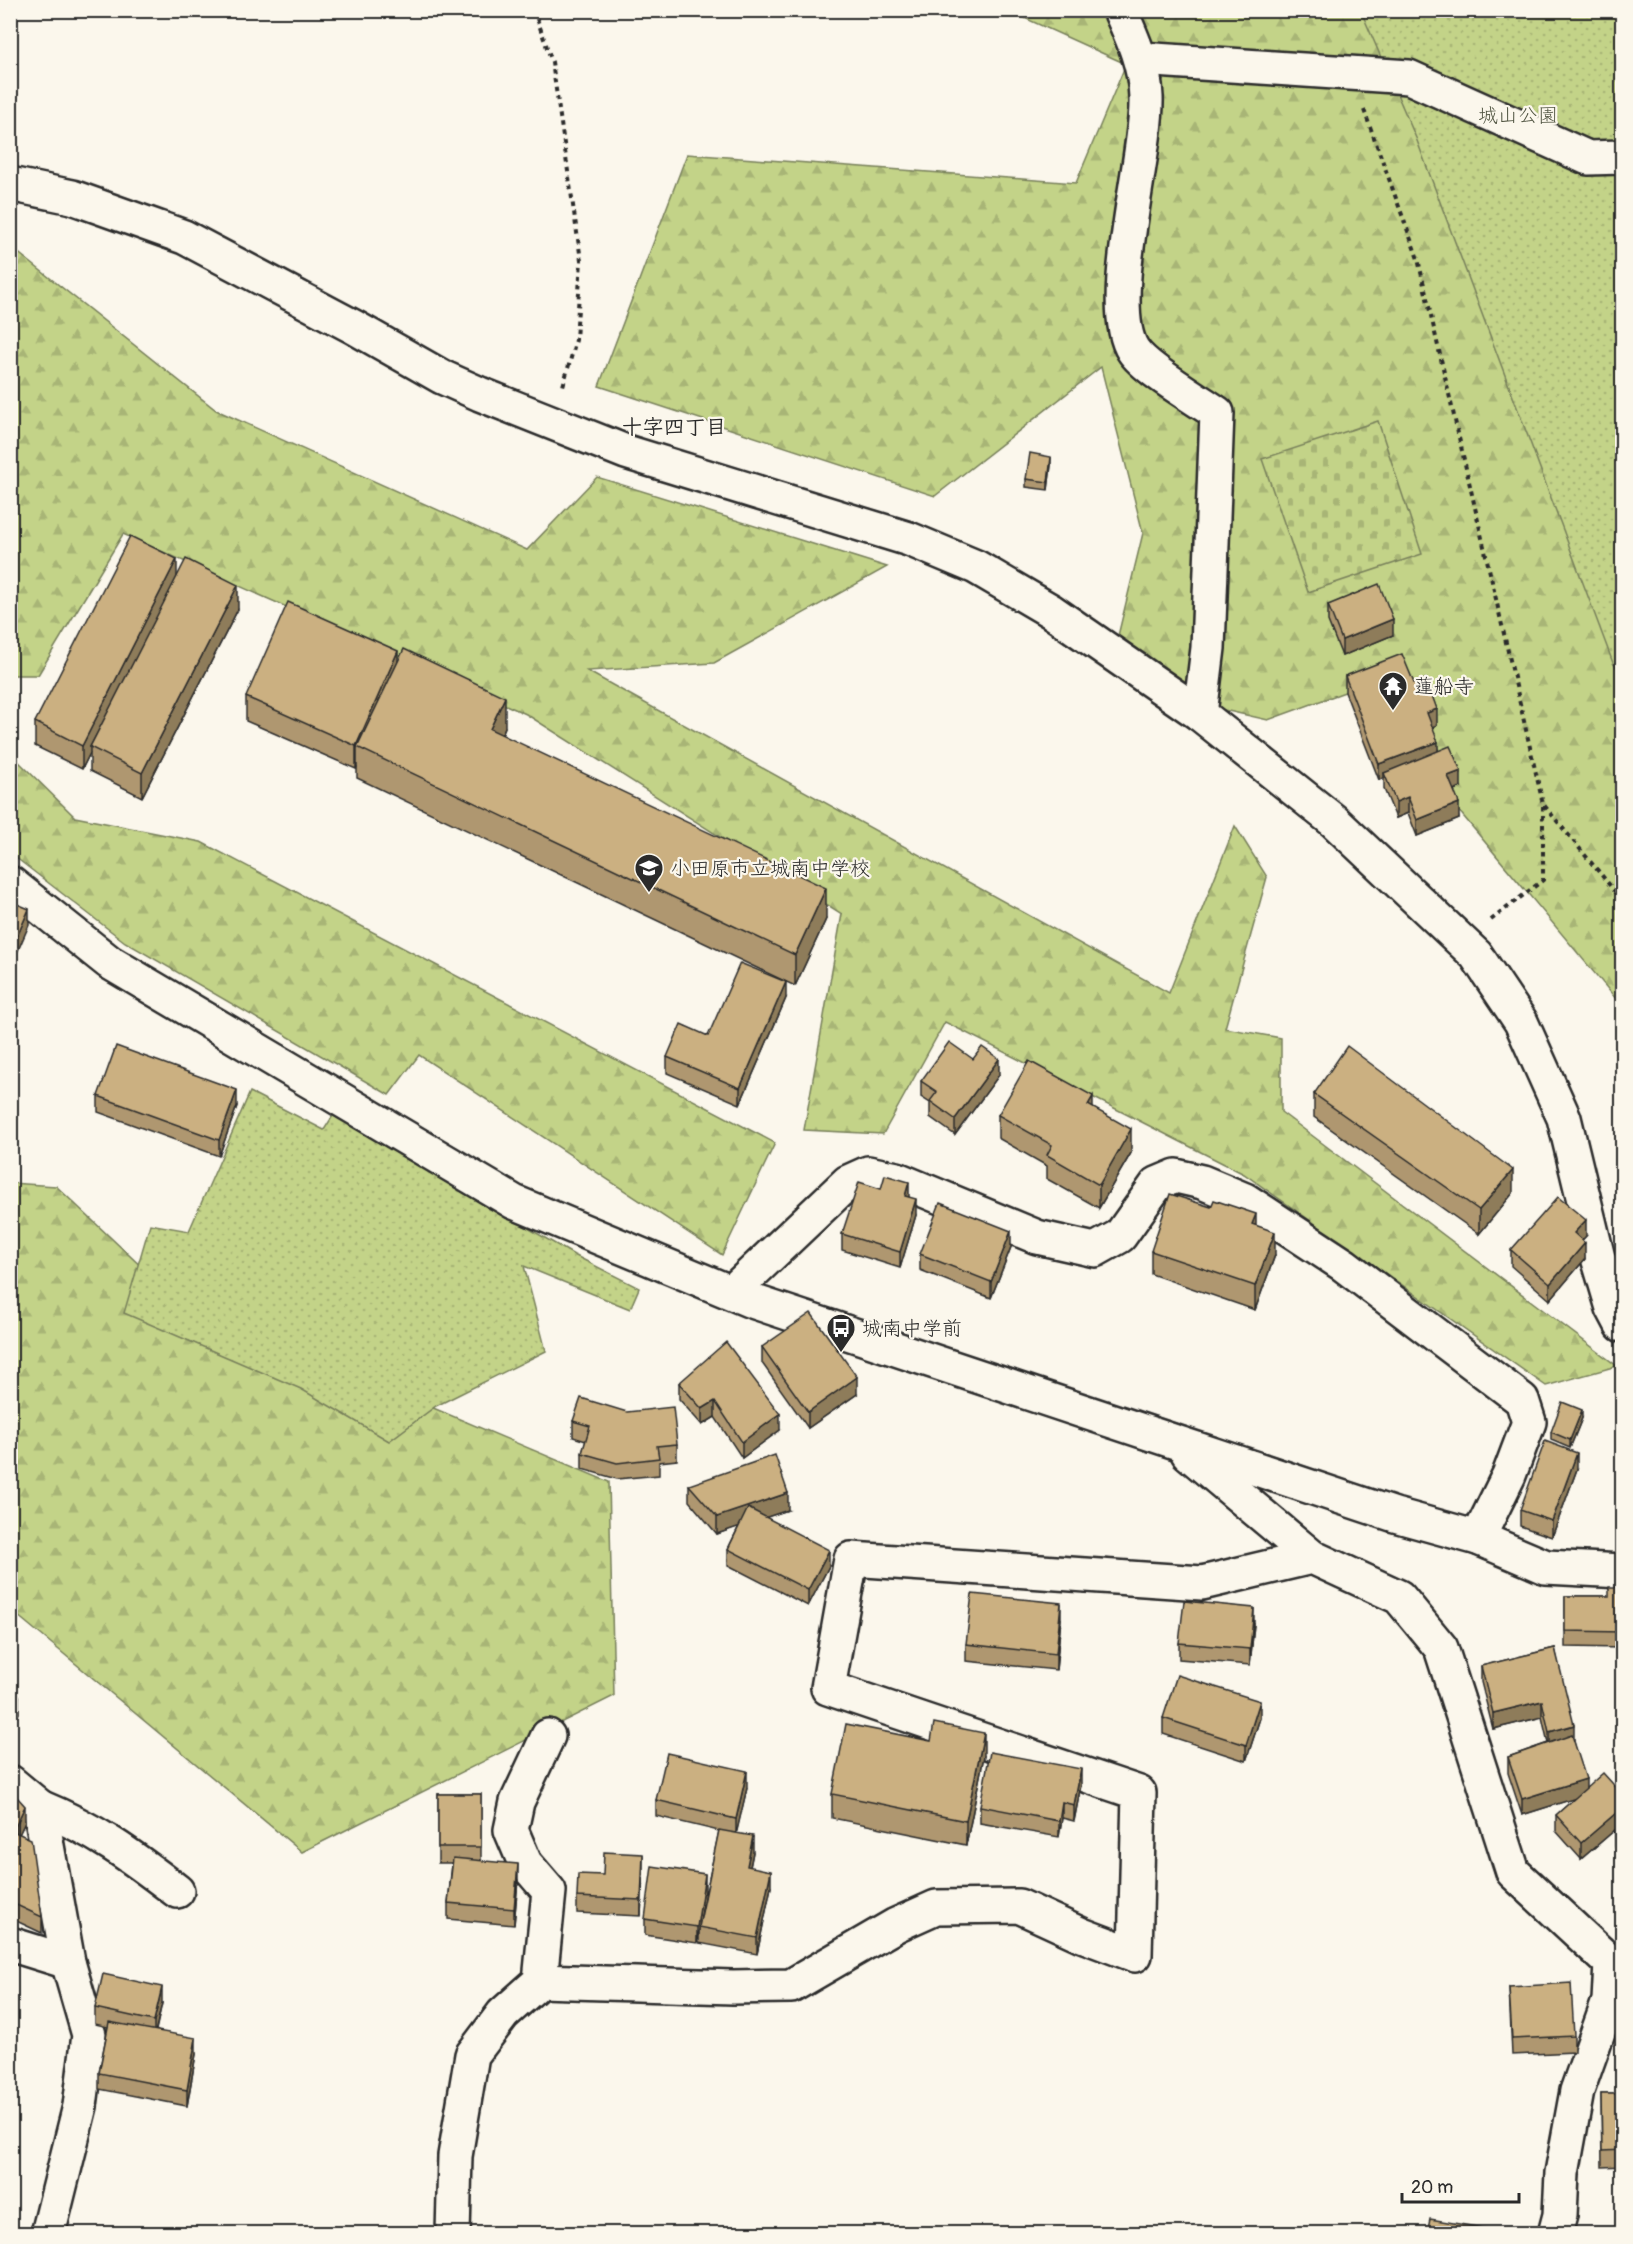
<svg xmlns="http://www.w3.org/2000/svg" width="1633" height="2244" viewBox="0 0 1633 2244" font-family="Pangolin,'Klee One',sans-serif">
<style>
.forest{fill:url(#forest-firs);stroke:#777f5a;stroke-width:1.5}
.cemetery{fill:url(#cemetery-stones);stroke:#777f5a;stroke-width:1.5}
.park{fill:url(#park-dots);stroke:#777f5a;stroke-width:1.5}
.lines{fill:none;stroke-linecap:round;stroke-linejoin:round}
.minor-casing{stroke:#2b2b2b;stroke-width:38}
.path{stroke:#2b2b2b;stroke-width:4;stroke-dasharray:4.5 4.5;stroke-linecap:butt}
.minor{stroke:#fbf7ec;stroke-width:33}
.wall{fill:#af976f;stroke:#2b2b2b;stroke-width:1.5}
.shaded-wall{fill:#8e7b5a;stroke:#2b2b2b;stroke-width:1.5}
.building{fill:#cbb081;stroke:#2b2b2b;stroke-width:1.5}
.labels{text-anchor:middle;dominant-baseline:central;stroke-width:4.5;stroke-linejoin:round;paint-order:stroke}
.park-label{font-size:20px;fill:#515542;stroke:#fbf7ec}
.poi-label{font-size:20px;fill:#2b2b2b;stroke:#fbf7ec;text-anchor:start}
.neighbourhood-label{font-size:21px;font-weight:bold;fill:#2b2b2b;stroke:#fbf7ec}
</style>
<defs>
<pattern id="forest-firs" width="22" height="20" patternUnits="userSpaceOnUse" patternTransform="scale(1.5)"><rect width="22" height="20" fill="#c3d388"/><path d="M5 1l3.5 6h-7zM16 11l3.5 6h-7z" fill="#a8b576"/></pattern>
<pattern id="cemetery-stones" width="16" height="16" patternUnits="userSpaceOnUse" patternTransform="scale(1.5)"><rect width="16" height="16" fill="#c3d388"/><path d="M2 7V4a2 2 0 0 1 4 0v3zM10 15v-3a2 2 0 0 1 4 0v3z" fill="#a8b576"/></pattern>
<pattern id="park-dots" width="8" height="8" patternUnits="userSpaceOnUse" patternTransform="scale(1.5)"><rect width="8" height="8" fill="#c3d388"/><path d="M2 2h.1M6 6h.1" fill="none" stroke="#a8b576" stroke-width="1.8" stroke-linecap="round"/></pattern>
</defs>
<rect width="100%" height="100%" fill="#fbf7ec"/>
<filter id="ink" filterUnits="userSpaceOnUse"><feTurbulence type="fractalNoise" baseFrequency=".0167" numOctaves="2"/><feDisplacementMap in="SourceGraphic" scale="12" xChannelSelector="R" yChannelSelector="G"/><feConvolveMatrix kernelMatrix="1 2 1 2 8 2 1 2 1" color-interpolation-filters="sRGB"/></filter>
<g filter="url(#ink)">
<g class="forest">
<polygon points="1009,11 1622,11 1622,1006 1454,805 1386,677 1268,720 1175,699 1116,644 1143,533 1101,367 935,496 599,386 687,154 1076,183 1126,64"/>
<polygon points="11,247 216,410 527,550 597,477 887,567 714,663 587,671 1169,993 1235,826 1267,877 1225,1028 1281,1038 1281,1112 1617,1366 1546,1386 1244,1174 945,1022 883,1134 804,1130 842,914 526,714 123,534 38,675 11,675"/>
<polygon points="15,758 75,817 201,842 775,1143 722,1255 419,1055 389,1095 125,942 11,854 10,760"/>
<polygon points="10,1183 56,1186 165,1289 419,1402 609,1482 614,1696 302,1852 11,1610"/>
</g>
<polygon class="cemetery" points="1378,421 1422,554 1308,592 1262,459"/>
<g class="park">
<polygon points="1361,11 1622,11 1622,675 1613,663 1416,138"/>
<polygon points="250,1092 324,1130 334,1114 574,1255 639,1288 630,1309 524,1266 546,1351 436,1406 389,1441 301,1389 124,1313 150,1224 189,1231"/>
</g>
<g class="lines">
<g class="minor-casing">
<g id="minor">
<path d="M1120 10C1133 39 1145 66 1146 97 1148 155 1104 305 1133 350 1145 369 1197 399 1217 413L1208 648 1200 714"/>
<polyline points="1140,59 1409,77 1588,158 1622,157"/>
<polyline points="10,184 72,197 184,237 354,327 442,377 480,394 626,452 909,539 976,567 1051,611 1200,714 1334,821 1476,955 1521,1022 1564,1118 1597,1254 1613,1308 1622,1325"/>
<polyline points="10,883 109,962 514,1202 749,1300 1395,1515 1478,1538 1546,1567 1622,1571"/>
<polyline points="732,1292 848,1182 868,1173 897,1179 1037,1237 1095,1250 1120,1236 1157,1184 1176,1176 1202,1182 1245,1200 1344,1265 1522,1400 1529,1422 1509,1475 1478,1538"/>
<polyline points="1188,1453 1312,1557 1399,1597 1441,1648 1513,1872 1611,1963 1609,2001 1577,2091 1562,2173 1560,2215 1555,2234"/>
<polyline points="10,1782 40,1807 68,1962 89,2035 80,2106 48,2234"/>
<path d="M40 1807C96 1830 130 1855 177 1891"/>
<polyline points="10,1944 68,1962"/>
<polyline points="540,1981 733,1987 791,1986 896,1925 936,1907 1019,1906 1082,1935 1135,1955 1139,1793 828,1688 851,1559 1202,1583 1312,1557"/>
<polyline points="453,2234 455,2156 472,2055 503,2014 540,1981 549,1891 525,1863 511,1830 517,1802 548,1736"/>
</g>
</g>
<g class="path">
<polyline points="534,10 552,62 581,260 576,340 563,386"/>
<polyline points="1364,110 1418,259 1543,804 1622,900"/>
<polyline points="1491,920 1543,880 1543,806"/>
</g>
<use href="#minor" class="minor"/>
</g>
<g class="wall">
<polygon points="1051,465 1048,490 1026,487 1026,479"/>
<polygon points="177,578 238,609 142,797 90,771 90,753 82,769 35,746 35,722"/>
<polygon points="1328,605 1393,635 1342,656 1328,621"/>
<polygon points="398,661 505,727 502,735 826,919 795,986 357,778 357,767 356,769 246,721 246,697"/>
<polygon points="1345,676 1414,683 1437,725 1433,727 1438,750 1461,787 1454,790 1459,819 1417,836 1408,813 1396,818 1384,789 1384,778 1379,780 1345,692"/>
<polygon points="786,998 740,1104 667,1073 667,1057"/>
<polygon points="973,1059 999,1075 955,1135 930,1117 930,1103 921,1097 921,1081"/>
<polygon points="1314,1094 1513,1193 1479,1234 1314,1117"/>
<polygon points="98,1096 237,1106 219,1156 98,1112"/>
<polygon points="1093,1108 1131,1153 1099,1208 1047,1179 1047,1166 998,1138 998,1115"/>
<polygon points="909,1197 916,1215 900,1268 842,1250 842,1234"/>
<polygon points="1256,1225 1275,1255 1255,1310 1151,1274 1151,1251"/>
<polygon points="1586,1236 1582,1240 1585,1259 1550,1300 1511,1266 1511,1250"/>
<polygon points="1011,1247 991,1298 920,1270 920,1254"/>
<polygon points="762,1347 857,1394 808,1428 762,1363"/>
<polygon points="679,1383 780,1430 742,1458 715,1417 702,1425 679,1399"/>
<polygon points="1582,1418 1570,1448 1551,1440 1551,1432"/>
<polygon points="573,1421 677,1444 677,1460 659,1462 659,1475 617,1479 582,1469 582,1453 586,1441 573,1437"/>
<polygon points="1577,1469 1552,1537 1520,1526 1520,1510"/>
<polygon points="689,1485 788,1510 766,1517 829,1566 808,1606 728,1565 728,1549 739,1526 717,1534 689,1501"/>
<polygon points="1623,1587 1623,1648 1565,1647 1565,1596 1609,1596"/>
<polygon points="1061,1619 1056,1670 966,1661 966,1644"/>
<polygon points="1254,1624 1250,1665 1179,1659 1179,1643"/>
<polygon points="1555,1648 1574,1742 1586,1789 1623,1795 1623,1823 1581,1859 1556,1831 1556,1815 1575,1798 1522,1815 1508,1773 1508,1757 1548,1743 1542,1717 1493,1729 1481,1682 1481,1666"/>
<polygon points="1163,1718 1260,1718 1246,1761 1163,1734"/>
<polygon points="984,1756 966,1845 832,1818 832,1794"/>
<polygon points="10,1780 25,1822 19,1834 42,1917 42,1933 10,1918"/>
<polygon points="1081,1785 1074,1821 1062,1818 1059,1837 980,1823 980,1806"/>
<polygon points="747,1788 736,1833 753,1852 750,1867 771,1887 757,1954 699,1943 699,1929 697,1943 645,1935 645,1919 705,1890 700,1922 719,1831 656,1816 656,1800"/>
<polygon points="438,1794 481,1794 481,1860 518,1880 514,1925 448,1919 448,1903 452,1863 438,1863"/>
<polygon points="1623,1828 1623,1887 1615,1846 1615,1830"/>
<polygon points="643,1870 641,1916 577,1913 577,1897"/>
<polygon points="1509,1987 1574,2036 1574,2052 1512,2055"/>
<polygon points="162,2003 156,2030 196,2054 187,2106 99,2089 99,2073 108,2027 95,2024 95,2008"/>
<polygon points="1601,2094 1623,2094 1623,2166 1602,2167"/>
</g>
<g class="shaded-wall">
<polygon points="1051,457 1051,465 1048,490 1048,482"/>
<polygon points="177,559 177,583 90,747 90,753 82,769 82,746"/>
<polygon points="238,585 238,609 142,797 142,773"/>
<polygon points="1393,619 1393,635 1342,656 1342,640"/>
<polygon points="398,651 398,674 357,747 357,767 356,769 356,746"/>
<polygon points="505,697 505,727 490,760 490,729"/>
<polygon points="1437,709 1437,725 1427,729 1427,713"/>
<polygon points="1438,742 1438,758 1384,773 1384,778 1379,780 1379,764"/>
<polygon points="1461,771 1461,787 1448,792 1448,776"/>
<polygon points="1408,797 1408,813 1396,818 1396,802"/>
<polygon points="1459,803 1459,819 1417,836 1417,820"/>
<polygon points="826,888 826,919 795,986 795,955"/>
<polygon points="29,909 29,925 10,969 10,953"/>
<polygon points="786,982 786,998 740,1104 740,1088"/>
<polygon points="999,1059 999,1075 955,1135 955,1119"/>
<polygon points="237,1090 237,1106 219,1156 219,1140"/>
<polygon points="1093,1096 1093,1120 1088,1105"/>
<polygon points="1131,1129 1131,1153 1099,1208 1099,1185"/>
<polygon points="1513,1170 1513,1193 1479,1234 1479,1210"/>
<polygon points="909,1182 909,1198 905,1196"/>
<polygon points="916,1199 916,1215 900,1268 900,1252"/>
<polygon points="1256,1214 1256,1238 1252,1224"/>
<polygon points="1586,1220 1586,1236 1574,1249 1574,1233"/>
<polygon points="1011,1231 1011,1247 991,1298 991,1282"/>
<polygon points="1275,1232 1275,1255 1255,1310 1255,1286"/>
<polygon points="1585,1243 1585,1259 1550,1300 1550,1284"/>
<polygon points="857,1377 857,1394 808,1428 808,1412"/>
<polygon points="715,1401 715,1417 702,1425 702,1409"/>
<polygon points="1582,1410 1582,1418 1570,1448 1570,1440"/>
<polygon points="780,1414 780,1430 742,1458 742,1442"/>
<polygon points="1577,1453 1577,1469 1552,1537 1552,1521"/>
<polygon points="788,1493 788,1510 717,1534 717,1517"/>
<polygon points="829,1550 829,1566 808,1606 808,1590"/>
<polygon points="1061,1603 1061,1619 1056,1670 1056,1654"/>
<polygon points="1254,1608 1254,1624 1250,1665 1250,1649"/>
<polygon points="19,1697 19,1713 10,1729 10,1713"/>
<polygon points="1260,1701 1260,1718 1246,1761 1246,1745"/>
<polygon points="1542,1701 1542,1717 1493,1729 1493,1713"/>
<polygon points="1574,1725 1574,1742 1549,1748 1549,1732"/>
<polygon points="984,1733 984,1756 966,1845 966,1821"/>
<polygon points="1081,1769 1081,1785 1074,1821 1074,1805"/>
<polygon points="747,1771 747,1788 736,1835 736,1819"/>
<polygon points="1586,1779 1586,1795 1522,1815 1522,1799"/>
<polygon points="1062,1802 1062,1818 1059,1837 1059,1821"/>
<polygon points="25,1806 25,1822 16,1841 16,1825"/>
<polygon points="1623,1807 1623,1823 1581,1859 1581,1843"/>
<polygon points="753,1836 753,1852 747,1882 747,1866"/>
<polygon points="643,1854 643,1870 641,1916 641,1900"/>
<polygon points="518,1864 518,1880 514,1925 514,1909"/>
<polygon points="771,1871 771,1887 757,1954 757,1938"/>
<polygon points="705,1874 705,1890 697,1943 697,1927"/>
<polygon points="162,1987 162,2003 154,2037 154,2021"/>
<polygon points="196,2038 196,2054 187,2106 187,2090"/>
</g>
<g class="building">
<polygon points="1030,453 1051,457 1048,482 1026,479"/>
<polygon points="130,536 177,559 82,746 35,722"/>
<polygon points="186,559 238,585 142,773 90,747"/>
<polygon points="1379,584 1393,619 1342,640 1328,605"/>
<polygon points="288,602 398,651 356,746 246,697"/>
<polygon points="404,649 505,697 490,729 826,888 795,955 357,747"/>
<polygon points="1402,654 1414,683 1426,679 1437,709 1427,713 1438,742 1379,764 1345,676"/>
<polygon points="1450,746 1461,771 1448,776 1459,803 1417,820 1408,797 1396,802 1384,773"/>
<polygon points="10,901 29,909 10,953"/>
<polygon points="740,963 786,982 740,1088 667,1057 681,1024 708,1036"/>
<polygon points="949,1042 973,1059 982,1047 999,1059 955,1119 930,1101 937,1092 921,1081"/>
<polygon points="116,1046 237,1090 219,1140 98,1096"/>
<polygon points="1347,1046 1513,1170 1479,1210 1314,1094"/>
<polygon points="1029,1061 1093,1096 1088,1105 1131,1129 1099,1185 1047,1155 1052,1145 998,1115"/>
<polygon points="885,1175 909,1182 905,1196 916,1199 900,1252 842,1234 859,1182 881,1189"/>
<polygon points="1170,1194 1211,1207 1214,1200 1256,1214 1252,1224 1275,1232 1255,1286 1151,1251"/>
<polygon points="1558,1197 1586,1220 1574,1233 1585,1243 1550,1284 1511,1250"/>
<polygon points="940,1203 1011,1231 991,1282 920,1254"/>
<polygon points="811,1313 857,1377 808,1412 762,1347"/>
<polygon points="726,1342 780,1414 742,1442 715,1401 702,1409 679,1383"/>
<polygon points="581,1398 627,1412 673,1407 677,1444 657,1446 659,1458 617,1463 582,1453 590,1426 573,1421"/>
<polygon points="1562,1402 1582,1410 1570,1440 1551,1432"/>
<polygon points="1545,1441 1577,1453 1552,1521 1520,1510"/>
<polygon points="775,1455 788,1493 717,1517 689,1485"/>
<polygon points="748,1508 829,1550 808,1590 728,1549"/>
<polygon points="1609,1587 1623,1587 1623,1632 1565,1631 1565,1596 1609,1596"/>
<polygon points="972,1594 1061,1603 1056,1654 966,1644"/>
<polygon points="1184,1601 1254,1608 1250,1649 1179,1643"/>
<polygon points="1555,1648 1574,1725 1549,1732 1542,1701 1493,1713 1481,1666"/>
<polygon points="1177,1675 1260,1701 1246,1745 1163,1718"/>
<polygon points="10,1692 19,1697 10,1713"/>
<polygon points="934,1723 984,1733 966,1821 832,1794 846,1724 931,1741"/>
<polygon points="1572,1735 1586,1779 1522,1799 1508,1757"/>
<polygon points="990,1752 1081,1769 1074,1805 1062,1802 1059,1821 980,1806"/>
<polygon points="667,1753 747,1771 736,1819 656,1800"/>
<polygon points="1603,1773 1623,1795 1623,1807 1581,1843 1556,1815"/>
<polygon points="10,1780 16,1783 17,1797 25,1806 16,1825 10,1822"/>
<rect x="438" y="1794" width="43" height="53"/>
<polygon points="1623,1828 1623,1870 1615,1830"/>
<polygon points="719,1830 753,1836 747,1866 771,1871 757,1938 699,1927"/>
<polygon points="15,1832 31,1839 42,1917 10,1902 10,1835"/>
<polygon points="604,1852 643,1854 641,1900 577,1897 578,1874 603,1875"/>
<polygon points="453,1858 518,1864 514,1909 448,1903"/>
<polygon points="652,1866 705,1874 697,1927 645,1919"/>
<polygon points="103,1974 162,1987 154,2021 95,2008"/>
<polygon points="1571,1983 1574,2036 1512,2039 1509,1987"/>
<polygon points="109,2022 196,2038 187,2090 99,2073"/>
<polygon points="1601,2094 1623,2094 1623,2150 1602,2151"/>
<polygon points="1430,2219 1494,2230 1494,2234 1427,2234"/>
</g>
</g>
<defs>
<g id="temple-pin" transform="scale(1.5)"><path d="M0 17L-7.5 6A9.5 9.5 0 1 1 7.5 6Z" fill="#2b2b2b" stroke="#fbf7ec"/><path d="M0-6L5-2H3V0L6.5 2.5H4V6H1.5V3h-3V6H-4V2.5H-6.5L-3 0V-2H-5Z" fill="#fff"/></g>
<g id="school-pin" transform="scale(1.5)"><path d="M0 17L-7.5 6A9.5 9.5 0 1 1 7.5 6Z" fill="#2b2b2b" stroke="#fbf7ec"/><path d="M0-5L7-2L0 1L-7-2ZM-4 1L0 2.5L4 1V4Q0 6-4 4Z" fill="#fff"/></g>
<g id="bus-pin" transform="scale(1.5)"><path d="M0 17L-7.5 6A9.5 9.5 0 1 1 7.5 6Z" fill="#2b2b2b" stroke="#fbf7ec"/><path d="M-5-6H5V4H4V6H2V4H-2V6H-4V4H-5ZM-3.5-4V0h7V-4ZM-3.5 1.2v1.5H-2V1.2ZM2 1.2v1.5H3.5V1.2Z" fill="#fff"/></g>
</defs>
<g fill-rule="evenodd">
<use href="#temple-pin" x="1393" y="686"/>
<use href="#school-pin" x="649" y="868"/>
<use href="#bus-pin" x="841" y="1328"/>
</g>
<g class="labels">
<g class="park-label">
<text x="1518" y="115">城山公園</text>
</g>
<g class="poi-label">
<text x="1414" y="686">蓮船寺</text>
<text x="670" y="868">小田原市立城南中学校</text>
<text x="862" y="1328">城南中学前</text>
</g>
<g class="neighbourhood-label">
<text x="674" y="427">十字四丁目</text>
</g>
</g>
<rect width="1633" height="2244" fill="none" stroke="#fbf7ec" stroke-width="36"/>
<rect x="18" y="18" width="1597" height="2208" fill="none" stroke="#2b2b2b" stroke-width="2" filter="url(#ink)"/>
<path d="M1402 2193v9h117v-9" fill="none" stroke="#2b2b2b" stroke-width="3"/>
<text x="1411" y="2193" font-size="18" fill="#2b2b2b" stroke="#fbf7ec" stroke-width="4.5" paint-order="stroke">20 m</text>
</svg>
